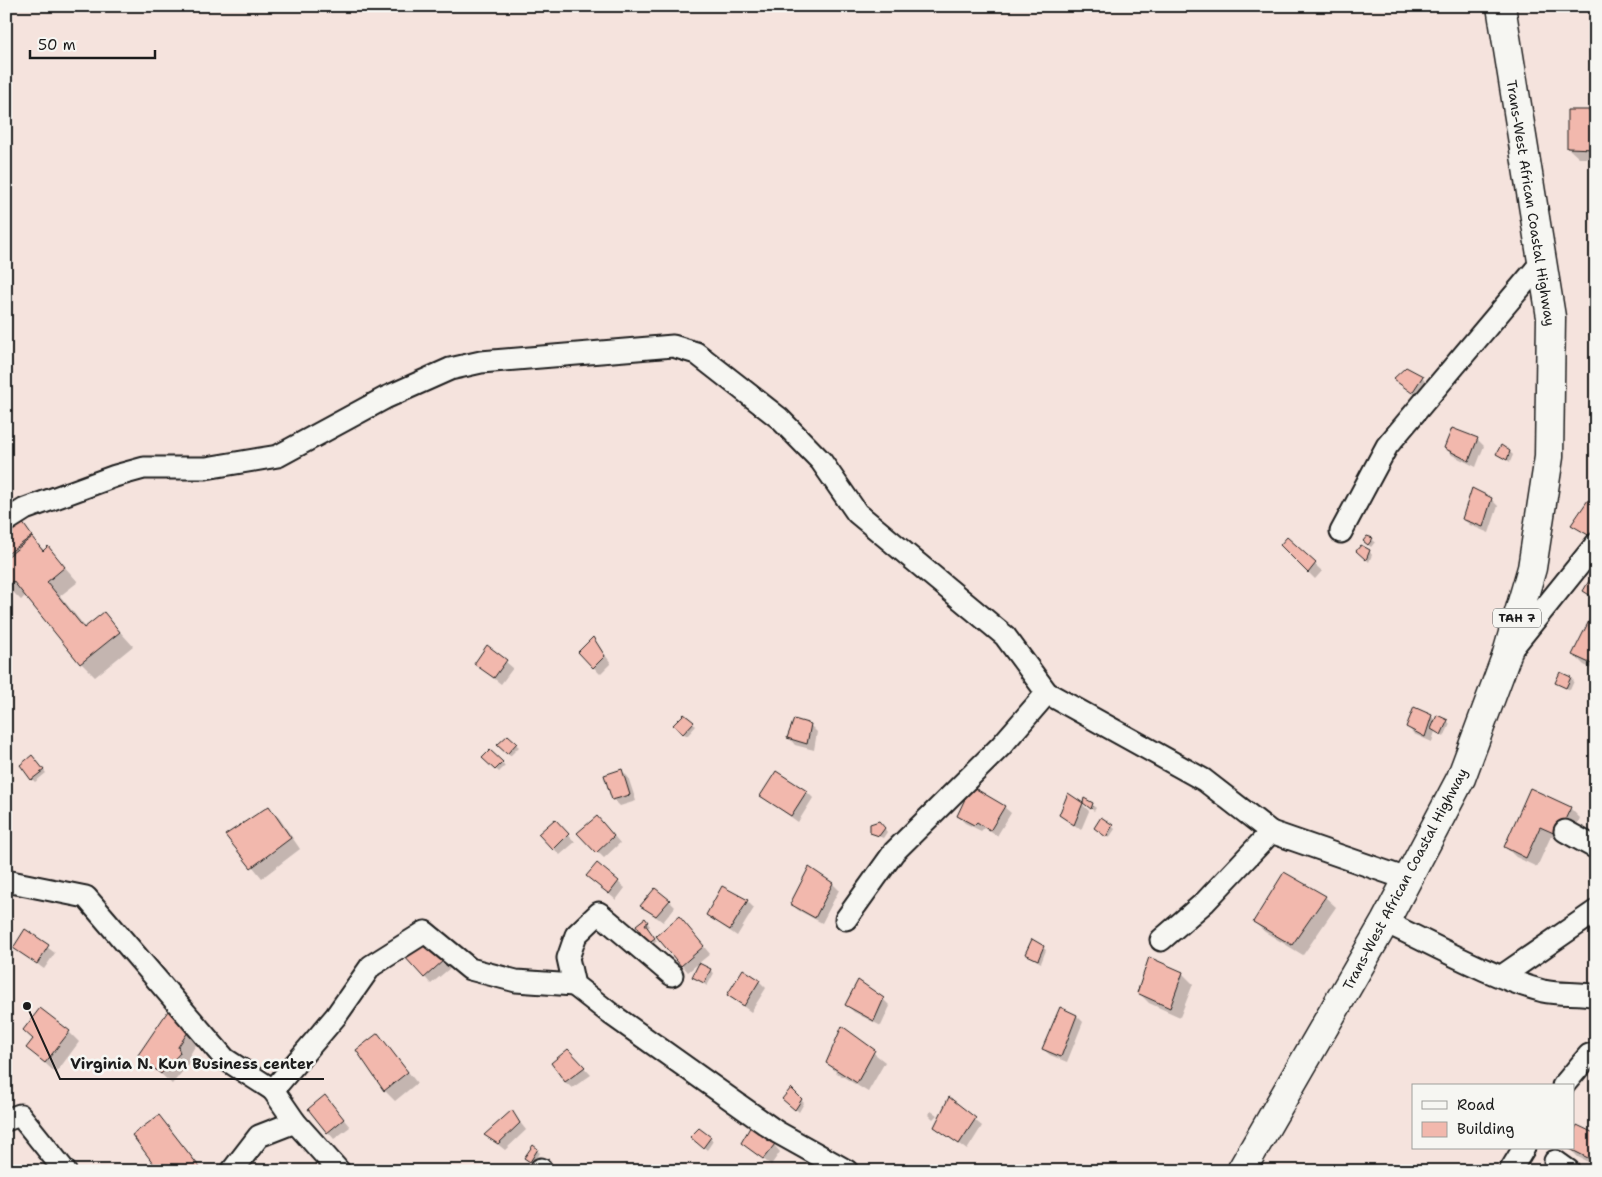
<svg xmlns="http://www.w3.org/2000/svg" width="1602" height="1177" viewBox="0 0 1602 1177" font-family="'Shantell Sans',sans-serif">
<style>
.shadow{fill:#0003}
.building{fill:#f2b8ad;stroke:#1c1c1c}
.lines{fill:none;stroke-linecap:round;stroke-linejoin:round}
.minor-casing{stroke:#1c1c1c;stroke-width:25}
.highway-casing{stroke:#1c1c1c;stroke-width:31}
.minor{stroke:#f6f6f2;stroke-width:21}
.highway{stroke:#f6f6f2;stroke-width:28}
.labels{text-anchor:middle;dominant-baseline:central;stroke-width:5;stroke-linejoin:round;paint-order:stroke}
.shield{fill:#f6f6f2;stroke:#5d5d5c;stroke-width:1}
.shield-label{font-size:12px;font-weight:bold;fill:#1c1c1c}
.street-label{font-size:14px;fill:#1c1c1c;stroke:#f6f6f2}
.leader{fill:none;stroke:#1c1c1c;stroke-width:2}
.callout-dot{fill:#1c1c1c;stroke:#f6f6f2;stroke-width:2}
.callout-label{font-size:15px;text-anchor:middle;font-weight:bold;fill:#1c1c1c;stroke:#f6f6f2;stroke-width:5;stroke-linejoin:round;paint-order:stroke}
</style>
<rect width="100%" height="100%" fill="#f5e3dd"/>
<filter id="ink" filterUnits="userSpaceOnUse"><feTurbulence type="fractalNoise" baseFrequency=".02" numOctaves="2"/><feDisplacementMap in="SourceGraphic" scale="10" xChannelSelector="R" yChannelSelector="G"/><feConvolveMatrix kernelMatrix="1 2 1 2 8 2 1 2 1" color-interpolation-filters="sRGB"/></filter>
<g filter="url(#ink)">
<g class="shadow">
<polygon points="1596,111 1596,158 1579,158 1568,148"/>
<polygon points="1422,377 1429,384 1419,398 1402,385"/>
<polygon points="1477,439 1484,446 1476,467 1452,455 1445,448"/>
<polygon points="1510,452 1513,455 1510,462 1498,454"/>
<polygon points="1491,499 1498,506 1489,533 1470,525 1463,519"/>
<polygon points="1596,507 1596,541 1573,525"/>
<polygon points="20,521 37,544 45,551 48,548 78,582 60,596 86,628 104,614 133,646 95,677 81,663 26,595 21,600 6,585 6,531"/>
<polygon points="1287,539 1322,571 1315,579 1281,545"/>
<polygon points="1372,539 1375,542 1371,547 1367,544"/>
<polygon points="1357,551 1369,551 1372,555 1369,562"/>
<polygon points="1596,572 1596,602 1584,591"/>
<polygon points="1596,618 1596,671 1584,665 1574,655"/>
<polygon points="593,639 611,663 600,674 579,652"/>
<polygon points="488,647 513,668 501,684 476,664"/>
<polygon points="1571,678 1574,681 1570,690 1557,683"/>
<polygon points="684,716 696,726 687,736 677,728"/>
<polygon points="1431,716 1436,721 1447,721 1450,724 1444,737 1435,731 1432,742 1414,734 1408,727"/>
<polygon points="810,725 817,732 814,750 795,745 789,738"/>
<polygon points="508,737 519,747 510,756 499,745"/>
<polygon points="490,752 505,766 499,772 484,758"/>
<polygon points="35,759 46,773 35,782 32,779"/>
<polygon points="622,771 628,777 636,801 620,806 613,799"/>
<polygon points="807,792 813,798 798,822 762,796"/>
<polygon points="1085,800 1096,808 1094,811 1084,803"/>
<polygon points="1082,804 1089,811 1081,830 1061,815"/>
<polygon points="1004,807 1011,813 997,836 984,828 981,831 965,823 958,816"/>
<polygon points="268,808 279,818 300,849 262,878 227,835"/>
<polygon points="1570,808 1580,818 1569,844 1551,836 1537,867 1516,857 1505,847"/>
<polygon points="555,821 575,842 560,855 540,834"/>
<polygon points="604,824 620,843 604,858 578,833"/>
<polygon points="882,825 887,832 883,838 872,833"/>
<polygon points="1112,826 1115,829 1109,838 1099,831"/>
<polygon points="595,882 618,882 625,888 616,900"/>
<polygon points="833,884 839,890 822,923 798,910 792,904"/>
<polygon points="723,887 747,901 754,908 737,936 707,915"/>
<polygon points="1325,897 1336,907 1303,955 1265,932 1254,922"/>
<polygon points="669,901 675,907 663,922 641,906"/>
<polygon points="645,920 650,926 648,928 657,941 652,945 637,925"/>
<polygon points="686,925 710,954 688,972 682,965"/>
<polygon points="25,931 55,953 44,969 14,947"/>
<polygon points="1032,941 1046,950 1041,963 1026,954"/>
<polygon points="430,945 450,968 431,984 405,955"/>
<polygon points="700,964 714,973 707,986 694,977"/>
<polygon points="1182,973 1193,984 1180,1017 1149,1003 1139,993"/>
<polygon points="759,981 766,988 751,1012 728,995"/>
<polygon points="883,999 890,1006 881,1026 854,1012 847,1005"/>
<polygon points="168,1013 197,1043 188,1058 189,1064 172,1084 139,1054"/>
<polygon points="1077,1016 1083,1022 1067,1062 1050,1055 1043,1049"/>
<polygon points="842,1028 885,1062 868,1092 837,1073 827,1062"/>
<polygon points="69,1032 79,1042 56,1073 28,1048 34,1040"/>
<polygon points="378,1034 417,1083 395,1101 384,1090"/>
<polygon points="575,1058 591,1075 572,1088 565,1082"/>
<polygon points="791,1090 804,1103 799,1112 784,1099"/>
<polygon points="949,1099 982,1126 967,1150 935,1126"/>
<polygon points="331,1104 350,1127 334,1139 328,1132"/>
<polygon points="931,1111 937,1115 933,1119 928,1114"/>
<polygon points="512,1112 526,1130 505,1150 486,1135"/>
<polygon points="159,1117 169,1127 203,1171 161,1171"/>
<polygon points="699,1130 713,1141 707,1150 695,1140"/>
<polygon points="1596,1135 1596,1166 1578,1157 1569,1148 1573,1148"/>
<polygon points="742,1143 774,1145 780,1152 771,1165"/>
<polygon points="533,1147 540,1153 533,1164 525,1158"/>
</g>
<g class="building">
<polygon points="1567,110 1596,110 1596,149 1567,148"/>
<polygon points="1406,367 1423,376 1412,393 1393,379"/>
<polygon points="1452,428 1478,438 1469,461 1444,448"/>
<polygon points="1501,445 1510,451 1507,460 1496,454"/>
<polygon points="1472,488 1492,498 1483,527 1462,519"/>
<polygon points="1588,500 1596,505 1596,526 1590,536 1571,525"/>
<polygon points="20,519 32,536 6,555 6,529"/>
<polygon points="1367,536 1373,538 1368,545 1363,541"/>
<polygon points="32,537 43,551 48,546 65,567 47,582 84,628 104,612 120,632 80,664 13,581 6,586 6,558"/>
<polygon points="1287,537 1316,563 1308,573 1280,545"/>
<polygon points="1361,545 1370,550 1366,560 1356,551"/>
<polygon points="1596,569 1596,599 1583,591"/>
<polygon points="1592,615 1596,617 1596,646 1592,654 1596,656 1596,666 1572,655"/>
<polygon points="593,637 605,656 593,668 578,652"/>
<polygon points="487,645 507,660 494,678 474,664"/>
<polygon points="1560,672 1571,677 1566,688 1555,683"/>
<polygon points="1595,686 1596,686 1596,701 1591,699"/>
<polygon points="1414,707 1432,715 1425,737 1406,727"/>
<polygon points="684,714 694,722 683,734 673,725"/>
<polygon points="1437,715 1448,720 1441,735 1431,729"/>
<polygon points="794,719 811,724 807,744 787,738"/>
<polygon points="508,735 517,743 507,754 497,745"/>
<polygon points="490,750 503,762 495,770 482,758"/>
<polygon points="32,755 44,770 31,780 20,765"/>
<polygon points="622,769 630,795 612,800 604,775"/>
<polygon points="776,771 807,791 791,816 760,796"/>
<polygon points="971,786 1005,806 990,831 977,822 974,825 957,816"/>
<polygon points="1530,788 1571,807 1558,835 1540,827 1526,858 1504,847"/>
<polygon points="1068,793 1083,803 1074,825 1059,815"/>
<polygon points="1084,798 1093,803 1091,809 1083,803"/>
<polygon points="269,806 291,838 251,868 225,835"/>
<polygon points="597,816 614,836 596,853 577,833"/>
<polygon points="1101,817 1113,825 1106,837 1094,828"/>
<polygon points="555,819 569,834 553,850 538,834"/>
<polygon points="879,821 885,828 879,836 870,833 870,824"/>
<polygon points="597,863 619,881 609,894 586,876"/>
<polygon points="809,867 833,883 815,918 790,904"/>
<polygon points="1284,872 1326,896 1292,945 1253,922"/>
<polygon points="722,886 748,900 730,930 706,915"/>
<polygon points="655,888 670,900 656,916 640,906"/>
<polygon points="679,916 704,946 681,966 656,936"/>
<polygon points="645,918 648,922 645,924 655,938 648,943 636,925"/>
<polygon points="25,929 49,945 37,964 13,948"/>
<polygon points="423,937 444,960 424,978 403,955"/>
<polygon points="1032,939 1044,946 1038,960 1025,954"/>
<polygon points="1149,957 1183,972 1170,1008 1137,993"/>
<polygon points="699,963 711,969 704,983 692,977"/>
<polygon points="743,969 760,980 744,1006 727,995"/>
<polygon points="858,980 884,998 874,1021 845,1005"/>
<polygon points="1060,1007 1077,1015 1061,1057 1042,1049"/>
<polygon points="40,1008 70,1031 45,1063 26,1048 33,1039 23,1030"/>
<polygon points="168,1011 188,1032 178,1047 180,1053 161,1074 138,1055"/>
<polygon points="842,1026 875,1050 857,1083 826,1063"/>
<polygon points="378,1033 408,1072 384,1091 356,1050"/>
<polygon points="568,1049 585,1067 565,1082 551,1063"/>
<polygon points="791,1088 802,1099 795,1110 782,1099"/>
<polygon points="325,1095 344,1119 327,1133 308,1109"/>
<polygon points="949,1097 976,1118 959,1144 934,1127"/>
<polygon points="512,1110 520,1123 498,1144 484,1135"/>
<polygon points="159,1115 201,1169 199,1171 159,1171 132,1135"/>
<polygon points="752,1124 775,1144 763,1159 741,1143"/>
<polygon points="1577,1125 1596,1134 1596,1162 1568,1148 1573,1148 1573,1133"/>
<polygon points="699,1128 711,1137 703,1148 690,1137"/>
<polygon points="533,1145 538,1149 530,1162 524,1158"/>
</g>
<g class="lines">
<g class="minor-casing">
<g id="minor">
<polyline points="6,521 25,509 115,476 144,468 206,468 278,456 385,398 450,369 481,362 673,346 696,353 779,418 821,461 857,513 1005,636 1047,693 1204,780 1271,832"/>
<polyline points="1341,532 1387,446 1541,263"/>
<polyline points="1510,651 1596,544"/>
<polyline points="1565,831 1596,848"/>
<polyline points="6,881 86,897 225,1059 273,1090"/>
<polyline points="846,919 894,852 1001,746 1047,693"/>
<path d="M1385 922C1435 945 1490 977 1543 991 1560 995 1581 992 1596 996"/>
<polyline points="1161,940 1205,902 1271,832 1407,879"/>
<polyline points="672,975 599,913 576,935 568,958 574,985 611,1014 777,1132 847,1171"/>
<polyline points="1502,976 1596,911"/>
<polyline points="1563,1086 1589,1055 1596,1053"/>
<polyline points="6,1120 20,1115 65,1171"/>
<polyline points="1555,1161 1569,1171"/>
<polyline points="541,1169 541,1171"/>
<polyline points="232,1171 259,1136 295,1122"/>
<polyline points="339,1171 295,1122 273,1090 336,1016 371,966 425,932 470,969 516,981 574,985"/>
<polyline points="1510,1171 1524,1148"/>
</g>
</g>
<g class="highway-casing">
<polyline id="highway" points="1241,1171 1385,922 1461,778 1506,657 1532,568 1549,457 1551,317 1501,6"/>
</g>
<use href="#minor" class="minor"/>
<use href="#highway" class="highway"/>
</g>
</g>
<g class="labels">
<rect class="shield" x="1493" y="608.5" width="48" height="19" rx="4"/>
<g class="shield-label">
<text x="1517" y="618">TAH 7</text>
</g>
<g class="street-label">
<text transform="translate(1531 203) rotate(81)">Trans-West African Coastal Highway</text>
<text transform="translate(1405 879) rotate(-62)">Trans-West African Coastal Highway</text>
</g>
</g>
<path class="leader" d="M27 1006L60 1079H324"/>
<circle class="callout-dot" cx="27" cy="1006" r="5"/>
<g class="callout-label">
<text x="192" y="1069">Virginia N. Kun Business center</text>
</g>
<rect width="1602" height="1177" fill="none" stroke="#f6f6f2" stroke-width="25"/>
<rect x="12" y="12" width="1577" height="1152" fill="none" stroke="#1c1c1c" stroke-width="2" filter="url(#ink)"/>
<rect x="1412" y="1084" width="162" height="65" fill="#f6f6f2" stroke="#9f9f9c"/>
<rect x="1422" y="1101" width="25" height="8" fill="#f6f6f2" stroke="#9f9f9c"/>
<text x="1457" y="1110" font-size="15" fill="#1c1c1c">Road</text>
<rect x="1422" y="1122" width="25" height="15" fill="#f2b8ad" stroke="#9f9f9c"/>
<text x="1457" y="1134" font-size="15" fill="#1c1c1c">Building</text>
<path d="M30 50v8h125v-8" fill="none" stroke="#1c1c1c" stroke-width="2.5"/>
<text x="38" y="50" font-size="15" fill="#1c1c1c" stroke="#f6f6f2" stroke-width="4" paint-order="stroke">50 m</text>
</svg>
